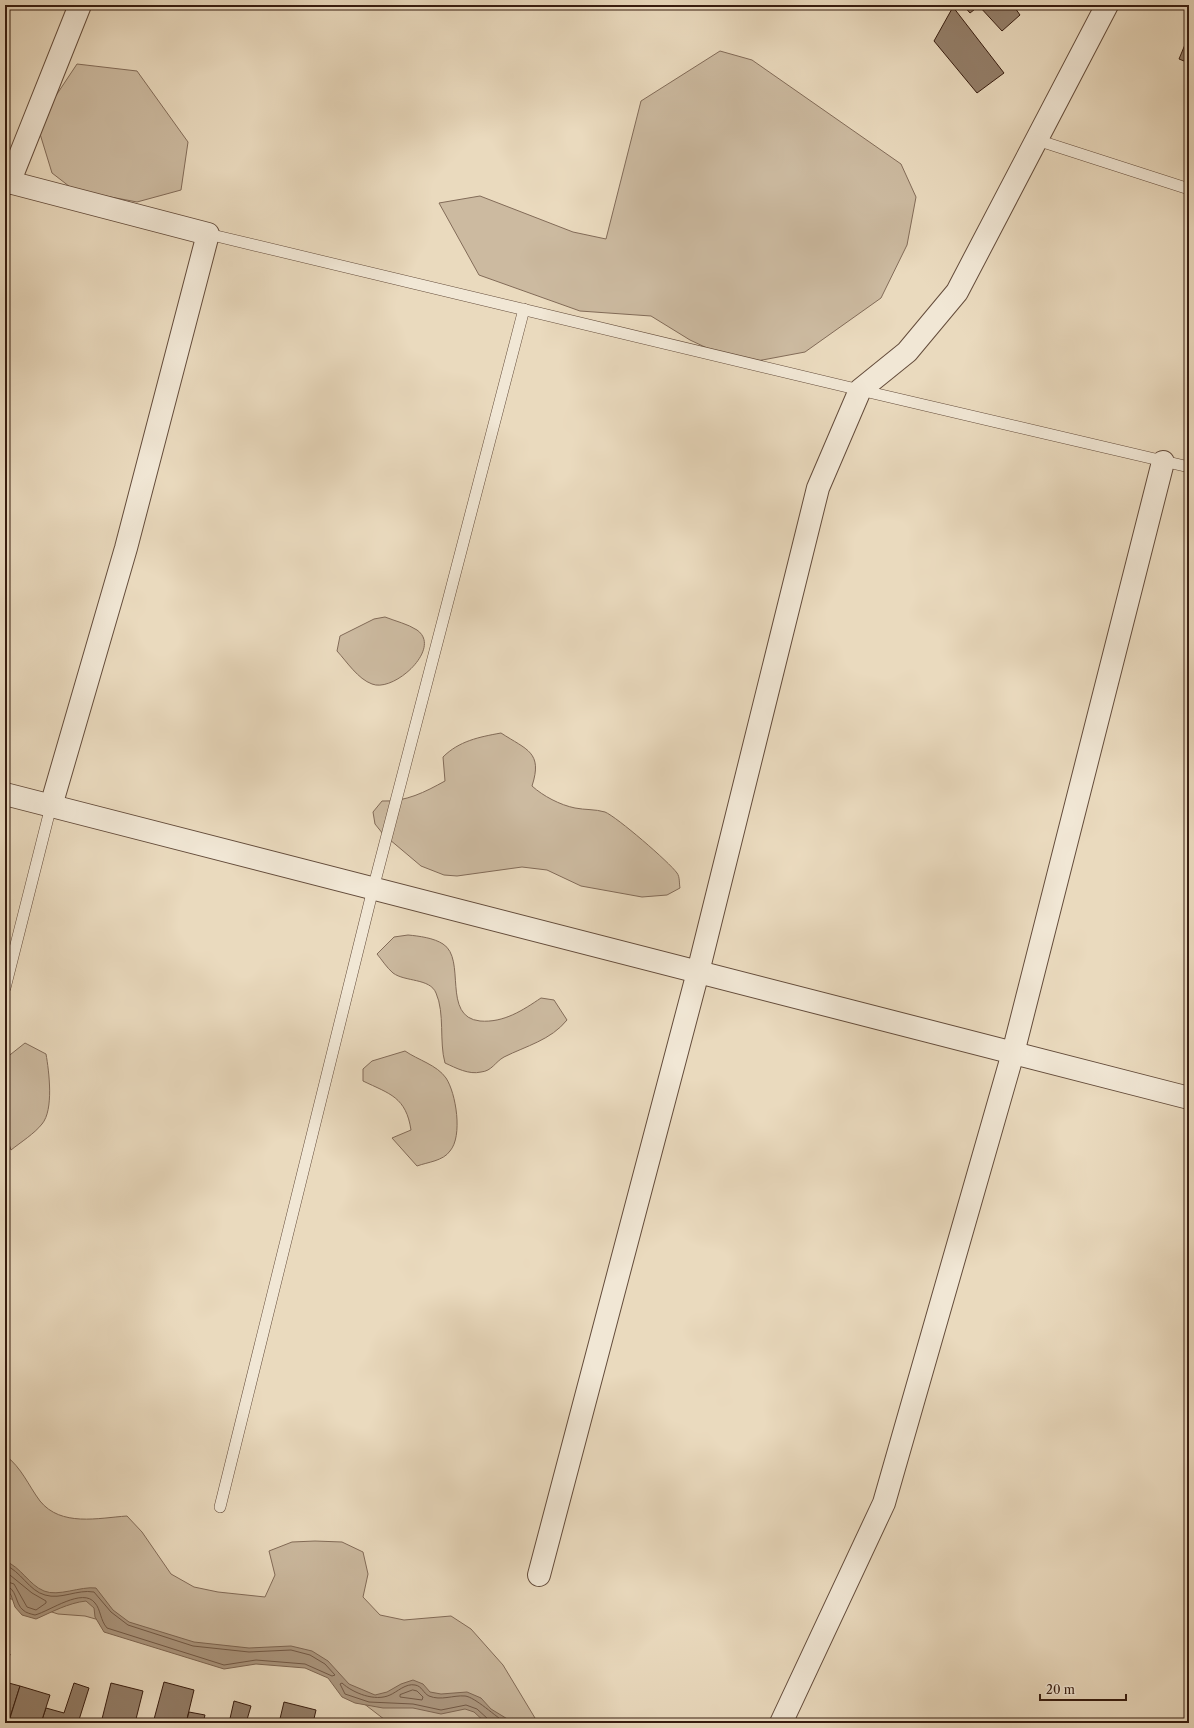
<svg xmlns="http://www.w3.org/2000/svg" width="1194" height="1728" viewBox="0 0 1194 1728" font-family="'Libre Caslon Text',serif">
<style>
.green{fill:#ccbaa0;stroke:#826b58}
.water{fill:#ad9982;stroke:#7e6754}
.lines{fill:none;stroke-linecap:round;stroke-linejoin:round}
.shore{stroke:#725a48;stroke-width:1}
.building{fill:#947f6a;stroke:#371c0f}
.lane-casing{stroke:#644c3b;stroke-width:12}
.street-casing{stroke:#644c3b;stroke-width:24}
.lane{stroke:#f1e7d5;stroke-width:11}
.street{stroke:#f1e7d5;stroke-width:22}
</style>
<rect width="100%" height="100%" fill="#eadabe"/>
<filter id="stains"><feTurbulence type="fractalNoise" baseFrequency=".005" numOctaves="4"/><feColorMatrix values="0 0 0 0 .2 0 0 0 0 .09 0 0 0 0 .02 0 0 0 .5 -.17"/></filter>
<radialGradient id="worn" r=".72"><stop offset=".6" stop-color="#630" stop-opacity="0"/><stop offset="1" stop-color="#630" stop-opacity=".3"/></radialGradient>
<g class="green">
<polygon points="720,51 752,60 901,164 916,197 907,245 881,298 805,352 741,364 690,340 651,316 580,311 479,275 439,203 480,196 573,232 606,239 641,101"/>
<polygon points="77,64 137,71 188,142 181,190 137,202 74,190 52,173 37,124"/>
<path d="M385 617C395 621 408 624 417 630 443 648 394 693 372 684 358 679 347 662 337 651L340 636 374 619Z"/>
<path d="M501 733C527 750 543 752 532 786 543 796 560 805 575 808 585 810 595 809 605 812 617 817 669 862 677 873 680 877 679 883 680 888L667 895 642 897 581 886 547 870 522 867 457 876 444 875 421 866 383 834 375 824 373 812 382 801C406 802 425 792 445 781L443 757C459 741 479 737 501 733Z"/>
<path d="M408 935C419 936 434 938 443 944 467 959 441 1017 480 1021 504 1023 523 1010 541 998L554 1000 567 1020C551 1040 526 1046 504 1057 495 1062 492 1071 481 1072 469 1075 456 1068 445 1063 439 1042 445 1013 436 993 430 978 405 982 393 973 387 968 382 960 377 954L394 937Z"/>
<path d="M25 1043 46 1054C49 1071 54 1110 42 1124 34 1134 21 1142 11 1150L5 1133V1061L6 1058Z"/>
<path d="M405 1051C418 1060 437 1065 446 1078 456 1093 463 1136 450 1151 443 1161 428 1162 417 1166L392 1138 411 1130C406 1097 390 1094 363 1081V1069L372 1061Z"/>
<path d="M5 1455C22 1468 28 1485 40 1501 61 1527 98 1518 127 1516L142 1532 171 1574 194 1587 218 1592 265 1597 275 1575 269 1551 292 1542 315 1541 342 1542 363 1552 368 1574 363 1597 380 1615 404 1620 451 1616 471 1629 503 1665 538 1723H389L328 1676 305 1663 205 1650 85 1616 58 1614 5 1597Z"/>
</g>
<path class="water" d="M5 1561C21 1567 29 1585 44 1591 58 1597 81 1586 96 1588L113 1610 129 1622 194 1642 249 1648 291 1646 312 1651 328 1661 349 1684 375 1695 387 1692 401 1684 413 1680 423 1684 430 1692 441 1694 467 1692 481 1698 491 1709 514 1723H486L474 1712 465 1709 441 1714 413 1708H383L355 1703 342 1697 328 1678 305 1668 256 1664 224 1669 104 1632 95 1617 94 1608 86 1601C68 1603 52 1612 36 1619L22 1615 15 1607 11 1595 5 1588Z"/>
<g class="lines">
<g class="shore">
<path d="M5 1565C21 1571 29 1591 45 1595 61 1600 77 1589 94 1592L111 1612 128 1625 193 1646 249 1652 291 1650 310 1655 325 1664 335 1675 332 1676 305 1664 256 1660 224 1665 107 1628C100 1620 101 1610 95 1603 83 1587 50 1611 35 1615 31 1614 26 1613 23 1610 15 1604 17 1587 5 1586"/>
<polyline points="5,1571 32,1593 46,1601 46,1603 36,1610 27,1607 14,1584 5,1581"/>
<polygon points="413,1690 417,1691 423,1697 422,1700 400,1697 400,1695"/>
<path d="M489 1723 488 1719 477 1709 466 1705 441 1710 413 1704 369 1702 345 1694 340 1684 342 1683C353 1693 375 1702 390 1695 397 1692 406 1683 415 1685 422 1686 423 1693 429 1696 441 1701 453 1695 465 1696 475 1697 496 1717 506 1723"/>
</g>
</g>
<g class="building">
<polygon points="963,5 1013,5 1020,15 1002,31 979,6 970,13"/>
<polygon points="953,7 1004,73 977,93 934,41"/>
<polygon points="1189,35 1189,63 1179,59"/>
<polygon points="5,1653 10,1654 5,1672"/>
<polygon points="5,1682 20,1686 10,1717 5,1716"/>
<polygon points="164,1682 194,1690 186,1723 153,1723"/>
<polygon points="74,1683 89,1688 78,1723 41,1723 46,1708 64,1713"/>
<polygon points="111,1683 143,1691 135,1723 101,1723"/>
<polygon points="20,1686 50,1695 41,1723 29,1723 10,1718"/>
<polygon points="234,1701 251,1706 246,1723 229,1723"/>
<polygon points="284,1702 316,1710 313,1723 279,1723"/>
<polygon points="189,1712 205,1715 203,1723 186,1723"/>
</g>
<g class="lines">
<g class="lane-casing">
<g id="lane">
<polyline points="1037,140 1189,189"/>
<polyline points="208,234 860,390 1189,467"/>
<polyline points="5,988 51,806"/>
<polyline points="220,1507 373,889 524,309"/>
</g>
</g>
<g class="street-casing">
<g id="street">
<polyline points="5,181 208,234 126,548 51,806"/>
<polyline points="9,183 80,5"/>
<polyline points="5,794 1189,1098"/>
<polyline points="539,1575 698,972 818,488 860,390 907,352 957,292 1107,5"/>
<polyline points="781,1723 884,1503 1013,1053 1163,462"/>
</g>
</g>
<use href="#lane" class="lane"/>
<use href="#street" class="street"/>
</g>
<rect width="1194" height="1728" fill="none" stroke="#eadabe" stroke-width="20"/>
<rect x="6" y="6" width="1182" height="1716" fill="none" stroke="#371c0f" stroke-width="2"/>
<rect x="10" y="10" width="1174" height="1708" fill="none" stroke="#371c0f"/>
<path d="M1040 1694v6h86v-6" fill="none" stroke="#371c0f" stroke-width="2"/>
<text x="1046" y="1694" font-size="12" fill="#371c0f" stroke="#f1e7d5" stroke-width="3" paint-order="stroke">20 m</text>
<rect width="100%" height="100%" filter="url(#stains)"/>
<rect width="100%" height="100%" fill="url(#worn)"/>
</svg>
